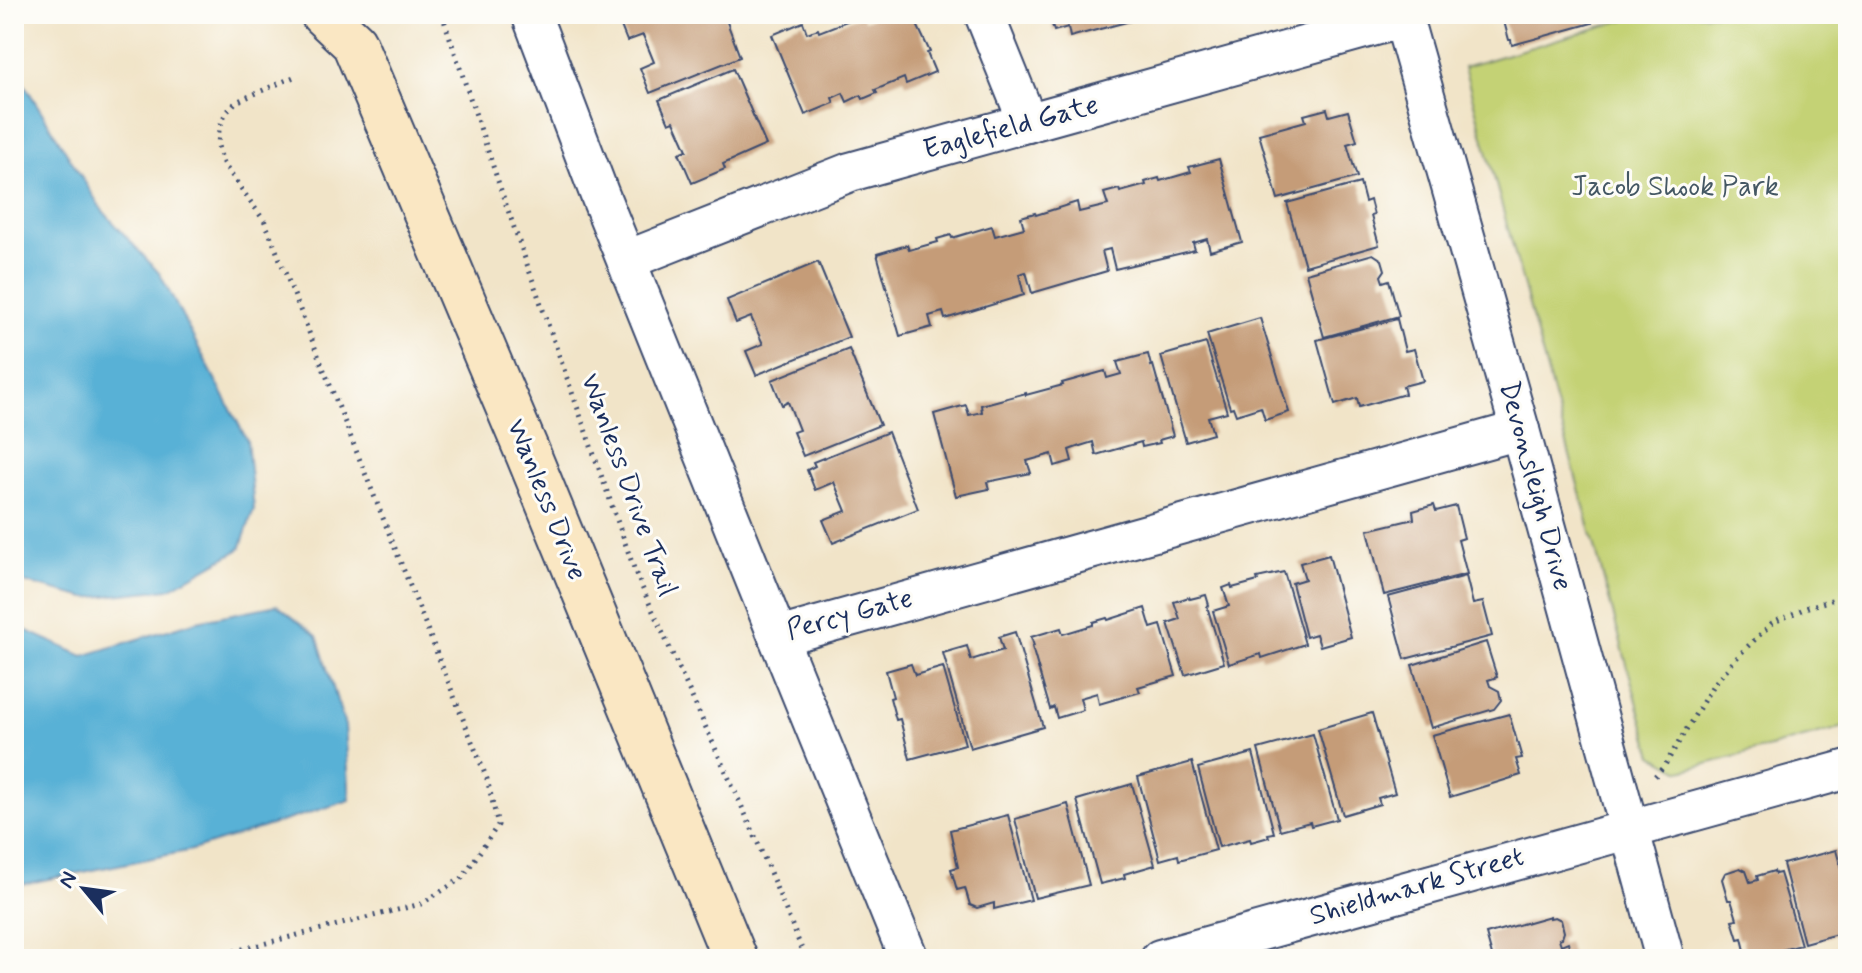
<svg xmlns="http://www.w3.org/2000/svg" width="1862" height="973" viewBox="0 0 1862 973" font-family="Mynerve,sans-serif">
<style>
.green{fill:#c4d274;stroke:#708069;stroke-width:2}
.water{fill:#59b1d6;stroke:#3a709a;stroke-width:2}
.building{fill:#c59c78}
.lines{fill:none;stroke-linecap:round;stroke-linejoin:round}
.minor-casing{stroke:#3b4a6e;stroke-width:42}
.secondary-casing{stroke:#3b4a6e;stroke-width:48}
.path{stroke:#3b4a6e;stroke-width:5;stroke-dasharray:2 6;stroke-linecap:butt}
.minor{stroke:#fff;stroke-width:38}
.secondary{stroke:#fae7c3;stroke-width:44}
.labels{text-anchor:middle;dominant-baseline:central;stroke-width:6;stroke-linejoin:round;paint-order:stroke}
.street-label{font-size:28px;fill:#1b2f5e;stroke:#fdfcf7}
.park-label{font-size:28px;fill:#455864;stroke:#fdfcf7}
</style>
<rect width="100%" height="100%" fill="#fdfcf7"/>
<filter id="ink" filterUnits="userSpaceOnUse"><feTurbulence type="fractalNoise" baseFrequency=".0125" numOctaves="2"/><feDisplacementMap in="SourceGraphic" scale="16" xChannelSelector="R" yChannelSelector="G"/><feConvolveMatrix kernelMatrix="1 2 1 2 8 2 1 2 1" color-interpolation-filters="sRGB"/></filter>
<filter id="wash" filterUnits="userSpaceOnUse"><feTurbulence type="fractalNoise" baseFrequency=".006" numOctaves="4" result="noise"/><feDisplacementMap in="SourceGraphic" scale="32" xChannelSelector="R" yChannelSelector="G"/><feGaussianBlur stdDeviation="1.8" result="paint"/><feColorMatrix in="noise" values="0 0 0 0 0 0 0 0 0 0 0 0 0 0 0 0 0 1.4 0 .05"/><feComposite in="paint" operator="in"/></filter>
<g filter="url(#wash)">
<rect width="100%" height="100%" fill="#f1e4c8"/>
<polygon class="green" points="1644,14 1848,14 1848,726 1681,771 1653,755 1641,716 1464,67"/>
<g class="water">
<polygon points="14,52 20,77 102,210 160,274 247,440 254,509 240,549 169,589 86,598 23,582 14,577"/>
<polygon points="277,605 317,636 345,726 350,800 192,850 14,886 14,625 83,656 197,621"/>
</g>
<g id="blocks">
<g class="building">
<polygon points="623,14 724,14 740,57 650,93 640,68 654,62 643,35 627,41 617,16"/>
<polygon points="876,14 912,14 930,52 927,53 935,72 906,84 904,78 875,90 877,93 863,99 861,95 847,102 843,93 832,98 834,103 805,115 772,35 803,22 807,33 818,29 819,32 862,15 864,21 877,16"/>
<polygon points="1049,14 1132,14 1134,20 1070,37 1068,27 1054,31"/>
<polygon points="1502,14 1589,14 1592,23 1512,45 1511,40 1509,40"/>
<polygon points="733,69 766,145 723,164 725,169 692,183 679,153 687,150 674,121 669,123 659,100"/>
<polygon points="1327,109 1329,116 1348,111 1357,141 1347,144 1357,177 1278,199 1259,134 1306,121 1304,115"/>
<polygon points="1219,159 1242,242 1210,251 1207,239 1193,243 1195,250 1115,269 1110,249 1102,251 1107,271 1032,293 1026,272 1019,274 1024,295 945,319 943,312 929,316 932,327 900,336 877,254 907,245 909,250 938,242 937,239 951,235 952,238 992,226 995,236 1024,228 1021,217 1035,213 1036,215 1077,202 1079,212 1108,205 1104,193 1119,189 1120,192 1146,185 1145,182 1159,178 1160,181 1191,172 1189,167"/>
<polygon points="1360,183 1365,202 1370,200 1374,215 1371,216 1379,245 1305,266 1287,203"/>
<polygon points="1373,254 1382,260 1385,270 1381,276 1383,282 1389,280 1399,316 1324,337 1306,273"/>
<polygon points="818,262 849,337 756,375 746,351 763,344 751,317 736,323 727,300"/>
<polygon points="1260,318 1289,412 1265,420 1261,407 1236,415 1233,407 1230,408 1207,334"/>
<polygon points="1397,319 1405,351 1414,349 1423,381 1403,386 1405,394 1359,407 1357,398 1335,405 1317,340"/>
<polygon points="1206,343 1227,412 1208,417 1213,434 1186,442 1161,356"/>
<polygon points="849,349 880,425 803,456 793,432 799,430 788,402 782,405 772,380"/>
<polygon points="1148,354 1151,366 1153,365 1173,436 1159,440 1160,443 1142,447 1141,442 1096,455 1093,442 1080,446 1069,450 1072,461 1055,466 1052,454 1027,461 1031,473 987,482 989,489 956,496 934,414 966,405 969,415 982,412 981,405 1026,393 1026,395 1063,385 1062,383 1105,371 1107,378 1121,374 1117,362"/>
<polygon points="888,432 918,509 833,543 823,520 846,511 834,482 815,490 807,470 815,466 813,462"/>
<polygon points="1434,505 1436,511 1456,506 1464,538 1458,540 1467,574 1384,595 1368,530 1414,519 1413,511"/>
<polygon points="1329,555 1351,637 1320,646 1316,634 1306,637 1292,583 1305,579 1300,563"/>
<polygon points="1284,572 1305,644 1262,658 1261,654 1229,664 1213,611 1229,606 1223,588 1231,585 1232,588 1258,581 1257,578"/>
<polygon points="1466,576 1473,604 1483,602 1492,636 1405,659 1388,597"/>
<polygon points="1206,595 1209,605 1207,606 1224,663 1185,675 1168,623 1180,619 1174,602 1189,597 1190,599"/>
<polygon points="1145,608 1151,628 1161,625 1176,676 1138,687 1140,692 1099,704 1097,693 1080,698 1083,710 1057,718 1054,707 1050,709 1032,647 1034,646 1031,637 1061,628 1063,634 1093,625 1093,622 1107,618 1108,620"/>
<polygon points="1015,632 1043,727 970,748 943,653 967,646 971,660 1003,650 999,637"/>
<polygon points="1486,642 1497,677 1488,680 1490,686 1499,691 1501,700 1494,709 1431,728 1412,665"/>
<polygon points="911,664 915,675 943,667 965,744 910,759 900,719 896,720 890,698 893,697 886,671"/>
<polygon points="1372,713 1395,793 1378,798 1380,804 1343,815 1318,729"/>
<polygon points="1509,714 1522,758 1516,759 1521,775 1450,797 1432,735"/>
<polygon points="1313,734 1337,819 1311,826 1310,822 1280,830 1258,749"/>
<polygon points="1253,753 1274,833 1268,834 1269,837 1251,842 1250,839 1219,847 1198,768"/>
<polygon points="1192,762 1216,850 1179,860 1178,855 1160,860 1138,777"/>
<polygon points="1132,784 1155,865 1124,874 1125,878 1100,884 1077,800"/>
<polygon points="1068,804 1089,885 1035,898 1015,819"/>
<polygon points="1008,815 1031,900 994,909 994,903 977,908 970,905 965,888 957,890 951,869 958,867 950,830"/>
<polygon points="1836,850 1848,894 1848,931 1804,943 1783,864"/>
<polygon points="1740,868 1746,871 1750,882 1758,880 1757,876 1774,871 1775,874 1780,873 1801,945 1747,959 1742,938 1738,939 1732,920 1737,919 1731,900 1728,900 1722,879 1725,873"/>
<polygon points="1550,916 1550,918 1555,917 1561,920 1564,932 1562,938 1559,939 1561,945 1568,942 1573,959 1493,959 1486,934"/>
</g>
</g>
</g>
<g filter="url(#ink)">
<use href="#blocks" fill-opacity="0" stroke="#3b4a6e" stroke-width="2"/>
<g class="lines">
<g class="minor-casing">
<g id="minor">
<polyline points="531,14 599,193 778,637 1520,430"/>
<polyline points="984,14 1028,123"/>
<polyline points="1402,14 1520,430 1665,959"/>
<polyline points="627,260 850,172 1404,18"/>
<polyline points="778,637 909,959"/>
<polyline points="1160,959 1848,769"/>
</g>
</g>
<g class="secondary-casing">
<polyline id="secondary" points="323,14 354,43 528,454 735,959"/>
</g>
<g class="path">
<polyline points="442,14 503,196 636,574 752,829 806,959"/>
<polyline points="1655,776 1665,765 1713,685 1741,653 1772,623 1808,607 1848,595"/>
<polyline points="203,959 421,904 462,878 498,825 487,779 265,222 223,163 218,146 219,130 225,114 236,102 296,76"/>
</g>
<use href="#minor" class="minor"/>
<use href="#secondary" class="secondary"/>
</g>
</g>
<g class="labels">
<g class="street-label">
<text transform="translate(1011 128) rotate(-15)">Eaglefield Gate</text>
<text transform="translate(628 485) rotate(70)">Wanless Drive Trail</text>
<text transform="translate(1535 486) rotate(75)">Devonsleigh Drive</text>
<text transform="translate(546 500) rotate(68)">Wanless Drive</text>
<text transform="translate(850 615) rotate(-15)">Percy Gate</text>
<text transform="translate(1417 887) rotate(-16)">Shieldmark Street</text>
</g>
<g class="park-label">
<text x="1675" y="187">Jacob Shook Park</text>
</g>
</g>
<rect width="1862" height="973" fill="none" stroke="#fdfcf7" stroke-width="48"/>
<g transform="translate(84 889) rotate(299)" stroke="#fdfcf7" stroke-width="6" paint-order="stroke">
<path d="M0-6L14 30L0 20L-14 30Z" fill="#1b2f5e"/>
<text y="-12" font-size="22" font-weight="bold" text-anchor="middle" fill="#1b2f5e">N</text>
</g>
</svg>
